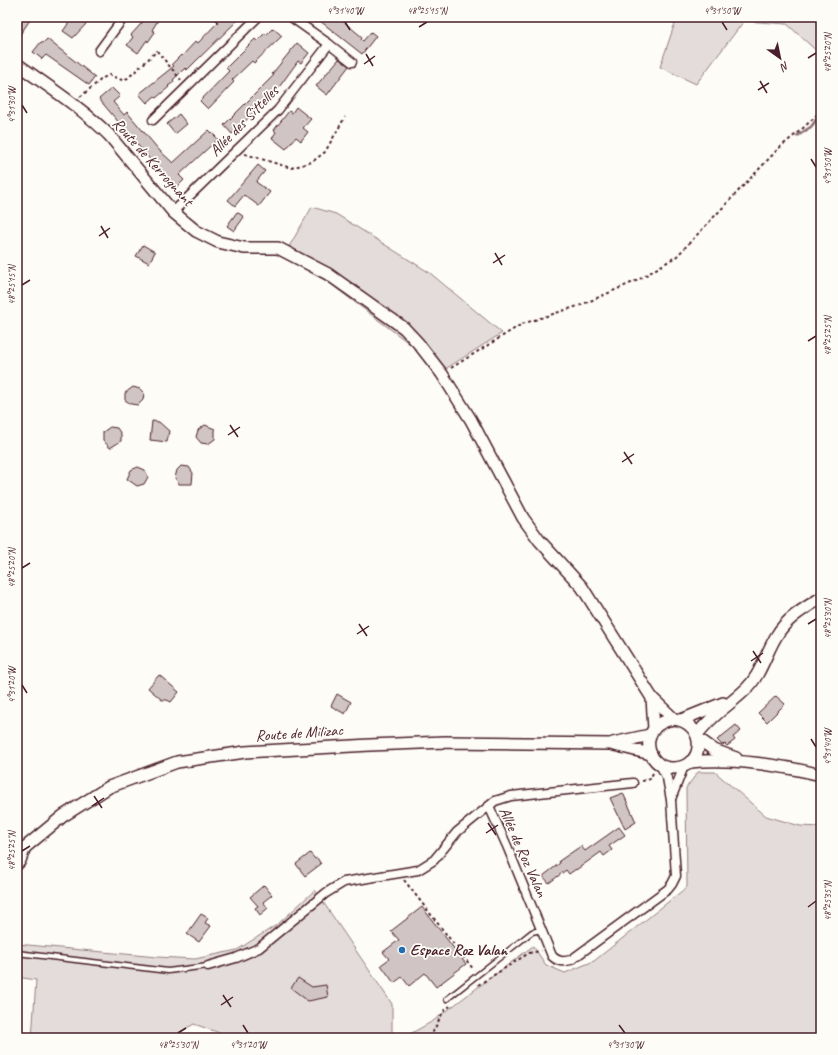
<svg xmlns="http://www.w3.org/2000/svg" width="838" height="1055" viewBox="0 0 838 1055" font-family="Caveat,sans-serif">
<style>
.green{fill:#e3dcda;stroke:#967e82}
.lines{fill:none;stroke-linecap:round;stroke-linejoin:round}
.stream{stroke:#91777b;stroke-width:3}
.building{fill:#d0c5c4;stroke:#4a1f2b}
.lane-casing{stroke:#4a1f2b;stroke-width:7}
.street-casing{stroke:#4a1f2b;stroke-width:11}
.secondary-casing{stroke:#4a1f2b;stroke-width:14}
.path{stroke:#4a1f2b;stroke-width:2;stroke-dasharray:3 3;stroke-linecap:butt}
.lane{stroke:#fdfcf7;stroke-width:4}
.street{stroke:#fdfcf7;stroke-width:8}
.secondary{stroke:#fdfcf7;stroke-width:11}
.ticks{fill:none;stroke:#4a1f2b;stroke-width:1.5}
.poi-dot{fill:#1f6fb2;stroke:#fdfcf7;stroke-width:1.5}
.labels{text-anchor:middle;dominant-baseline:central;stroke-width:3.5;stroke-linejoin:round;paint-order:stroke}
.street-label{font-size:16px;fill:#4a1f2b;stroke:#fdfcf7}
.poi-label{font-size:16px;font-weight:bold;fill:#4a1f2b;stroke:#fdfcf7;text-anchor:start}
.neatline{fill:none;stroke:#4a1f2b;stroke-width:1.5}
.ticks-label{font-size:10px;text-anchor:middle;fill:#4a1f2b}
</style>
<rect width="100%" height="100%" fill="#fdfcf7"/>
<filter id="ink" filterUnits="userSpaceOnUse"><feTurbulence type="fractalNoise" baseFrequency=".025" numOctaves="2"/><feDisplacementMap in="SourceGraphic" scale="8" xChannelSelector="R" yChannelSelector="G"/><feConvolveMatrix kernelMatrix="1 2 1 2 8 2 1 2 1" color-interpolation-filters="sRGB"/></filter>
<g filter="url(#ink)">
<g class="green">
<polygon points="677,17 821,17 821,55 787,24 744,21 696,84 660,67"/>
<polygon points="312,207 336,214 430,273 502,333 436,375 414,347 328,282 283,257"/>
<polygon points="698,772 715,772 766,816 800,826 821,827 821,1038 403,1038 433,1021 533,946 546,965 565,973 594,961 687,887 686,788"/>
<polygon points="315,890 392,1004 392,1038 234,1038 194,1024 169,1038 32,1038 36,980 17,977 17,944 157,957 195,959 237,950 278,924"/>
</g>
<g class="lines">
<polyline class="stream" points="797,136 811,127 821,113"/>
</g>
<g class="building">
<polygon points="17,17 32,17 17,39"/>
<polygon points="73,17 77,17 86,24 73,38 63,31"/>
<polygon points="147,17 160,17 152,30 155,32 148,42 147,40 138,53 127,45 133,37 131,35"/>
<polygon points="213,17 241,17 195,62 187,70 185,68 173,80 174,82 168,86 169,87 156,98 155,96 147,103 139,94 174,66 172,64 181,55 182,56 196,41 198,43 218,22"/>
<polygon points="315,17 338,17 362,37 361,39 363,41 371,32 376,36 362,54"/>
<polygon points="273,28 282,36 254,63 252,61 232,80 234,82 208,109 200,101 229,71 226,68 255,39 257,41 265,33 266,35"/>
<polygon points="47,39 95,77 89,85 46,55 42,59 33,52 41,42 43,43"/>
<polygon points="297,43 309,53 301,63 298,61 277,90 232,134 224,125 274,75 272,74"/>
<polygon points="339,59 349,66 327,95 316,86"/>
<polygon points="112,88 120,96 113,102 124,115 127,112 159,150 173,163 209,130 218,139 179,175 184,180 175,189 99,99"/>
<polygon points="296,107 311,119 303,128 308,132 301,141 296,137 286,149 272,138 276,132 274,130 289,111 292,113"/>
<polygon points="179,114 187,124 175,134 167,124"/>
<polygon points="258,165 265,171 256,182 270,192 259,206 244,195 235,206 228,200"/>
<polygon points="237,212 244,217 234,231 227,226"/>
<polygon points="143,245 155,252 149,263 136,256"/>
<polygon points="133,387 140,389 144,393 143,400 138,405 131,404 125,400 125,393"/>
<polygon points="152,421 159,422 169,431 167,442 150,440"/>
<polygon points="205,425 215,429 215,439 208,444 201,443 196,437 198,430"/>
<polygon points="110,427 117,428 121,434 121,441 110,448 103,440 103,432"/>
<polygon points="181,466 189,467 193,473 192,484 179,484 175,478 177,470"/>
<polygon points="138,467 145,470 148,477 144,484 137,486 127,479 131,470"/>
<polygon points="159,675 179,692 171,702 167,700 162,700 148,688"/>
<polygon points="337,694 351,702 345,714 331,706"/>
<polygon points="776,696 785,704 767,722 758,713"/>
<polygon points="736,725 741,731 733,737 735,740 727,746 725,744 722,745 717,740"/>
<polygon points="623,793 636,822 625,829 610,798"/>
<polygon points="619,827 625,835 609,846 612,850 604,856 601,852 576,870 576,869 569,874 566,870 549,883 543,876 560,863 559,861 581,846 585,851"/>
<polygon points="310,853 315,859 317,858 321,864 305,876 296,864"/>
<polygon points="264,885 272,895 263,902 268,908 260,915 255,908 258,906 250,897"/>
<polygon points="422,907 466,964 436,987 425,973 409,986 402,977 394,983 381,965 389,959 383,952 399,940 391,931"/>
<polygon points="201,914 208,918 205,923 211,926 199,942 187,934"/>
<polygon points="298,978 312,987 326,985 328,997 308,1001 291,988"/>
</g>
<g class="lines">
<g class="lane-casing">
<g id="lane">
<polyline points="17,953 168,971 208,966"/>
<polyline points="447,999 532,932 541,930"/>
</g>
</g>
<g class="street-casing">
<g id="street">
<polyline points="329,44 352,62"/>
<polyline points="99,51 124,17"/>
<polyline points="153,120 258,17"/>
<polyline points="173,212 278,110 329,44 291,17"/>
<polyline points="671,799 684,766"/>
<polyline points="489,806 495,801 511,796 633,783"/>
<polyline points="17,866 21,862 27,846"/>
<path d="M208 966 236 958 259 948 326 893 344 882 418 870 434 860 457 832 489 806 507 846 552 956C558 962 563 962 571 960L668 889 672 884 676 876 671 800 667 778 660 765"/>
</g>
</g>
<g class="secondary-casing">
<g id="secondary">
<path d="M17 64C49 87 82 108 109 135L173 212 196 231 218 242 244 248H278L328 274 404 328 418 343 442 374 471 420 523 518 539 540 582 587 652 698 674 719"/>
<polyline points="652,698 654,729"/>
<path d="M674 719C707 723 706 768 673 768 645 769 636 724 674 719Z"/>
<polyline points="681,720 723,703"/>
<path d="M697 735C710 716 730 705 746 689 761 675 766 652 777 635 787 618 805 608 821 598"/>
<polyline points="699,739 714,750 736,758"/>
<polyline points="613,743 650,735"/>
<path d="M690 762C731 758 781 765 821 775"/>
<polyline points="17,854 63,816 109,787 177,762 245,752 370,745 445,742 610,744 651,754"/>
</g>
</g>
<g class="path">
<polyline points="80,97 103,78 109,75 122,80 128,78 157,51 181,80"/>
<polyline points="245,154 291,168 312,162 325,152 345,117"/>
<polyline points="451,368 522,324 581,305 638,280 677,256 779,148 801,130 821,111"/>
<polyline points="642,781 650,779 654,771"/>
<polyline points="404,880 474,970"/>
<polyline points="478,985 529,953 541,951"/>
<polyline points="430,1038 443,1012 450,1006"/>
</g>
<use href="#lane" class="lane"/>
<use href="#street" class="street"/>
<use href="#secondary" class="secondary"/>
</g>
</g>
<path class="ticks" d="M345 22 350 30M722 22 727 30M419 27 427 22M366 54 373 66M808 58 816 53M364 64 375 56M760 81 767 93M758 90 769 83M22 105 27 113M811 159 816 167M101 226 108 238M99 236 110 228M495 253 502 265M493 263 505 255M22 285 30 280M808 341 816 336M230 425 238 437M228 435 240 427M624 452 632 464M622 462 634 454M22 568 30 563M359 624 367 636M808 624 816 619M357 634 369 626M753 651 761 663M751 661 763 653M22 685 27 693M811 739 816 747M94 796 102 808M92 806 104 798M488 823 496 835M486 833 498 825M22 851 30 846M808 907 816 901M223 995 231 1007M221 1005 233 997M243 1025 248 1033M619 1025 625 1033M178 1033 186 1028"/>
<circle class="poi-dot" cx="402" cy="950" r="4"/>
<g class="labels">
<g class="street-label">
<text transform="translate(244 121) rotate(-46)">Allée des Sittelles</text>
<text transform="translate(153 162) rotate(48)">Route de Kerrognant</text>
<text transform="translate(299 733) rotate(-4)">Route de Milizac</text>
<text transform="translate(523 852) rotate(66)">Allée de Roz Valan</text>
</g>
<g class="poi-label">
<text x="410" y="950">Espace Roz Valan</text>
</g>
</g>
<rect width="838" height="1055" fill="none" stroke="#fdfcf7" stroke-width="44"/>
<g transform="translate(780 58) rotate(147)" stroke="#fdfcf7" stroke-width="3" paint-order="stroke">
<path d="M0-3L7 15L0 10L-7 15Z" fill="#4a1f2b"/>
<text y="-6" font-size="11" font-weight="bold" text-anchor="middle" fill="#4a1f2b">N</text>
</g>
<rect x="22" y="22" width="794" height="1011" class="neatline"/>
<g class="ticks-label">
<text x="345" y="14">4°31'40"W</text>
<text x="427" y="14">48°25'15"N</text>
<text x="722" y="14">4°31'50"W</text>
<text transform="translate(827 53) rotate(-90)" y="4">48°25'20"N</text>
<text transform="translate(11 105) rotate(-90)" y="4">4°31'30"W</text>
<text transform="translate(827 167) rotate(-90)" y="4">4°31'50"W</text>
<text transform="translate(11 285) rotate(-90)" y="4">48°25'15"N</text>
<text transform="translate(827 336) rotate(-90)" y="4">48°25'25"N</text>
<text transform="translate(11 568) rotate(-90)" y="4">48°25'20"N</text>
<text transform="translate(827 619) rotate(-90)" y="4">48°25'30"N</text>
<text transform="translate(11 685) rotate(-90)" y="4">4°31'20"W</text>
<text transform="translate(827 747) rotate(-90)" y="4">4°31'40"W</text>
<text transform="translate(11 851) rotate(-90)" y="4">48°25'25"N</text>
<text transform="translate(827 901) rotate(-90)" y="4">48°25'35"N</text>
<text x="178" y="1048">48°25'30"N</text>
<text x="248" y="1048">4°31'20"W</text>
<text x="625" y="1048">4°31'30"W</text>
</g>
</svg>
